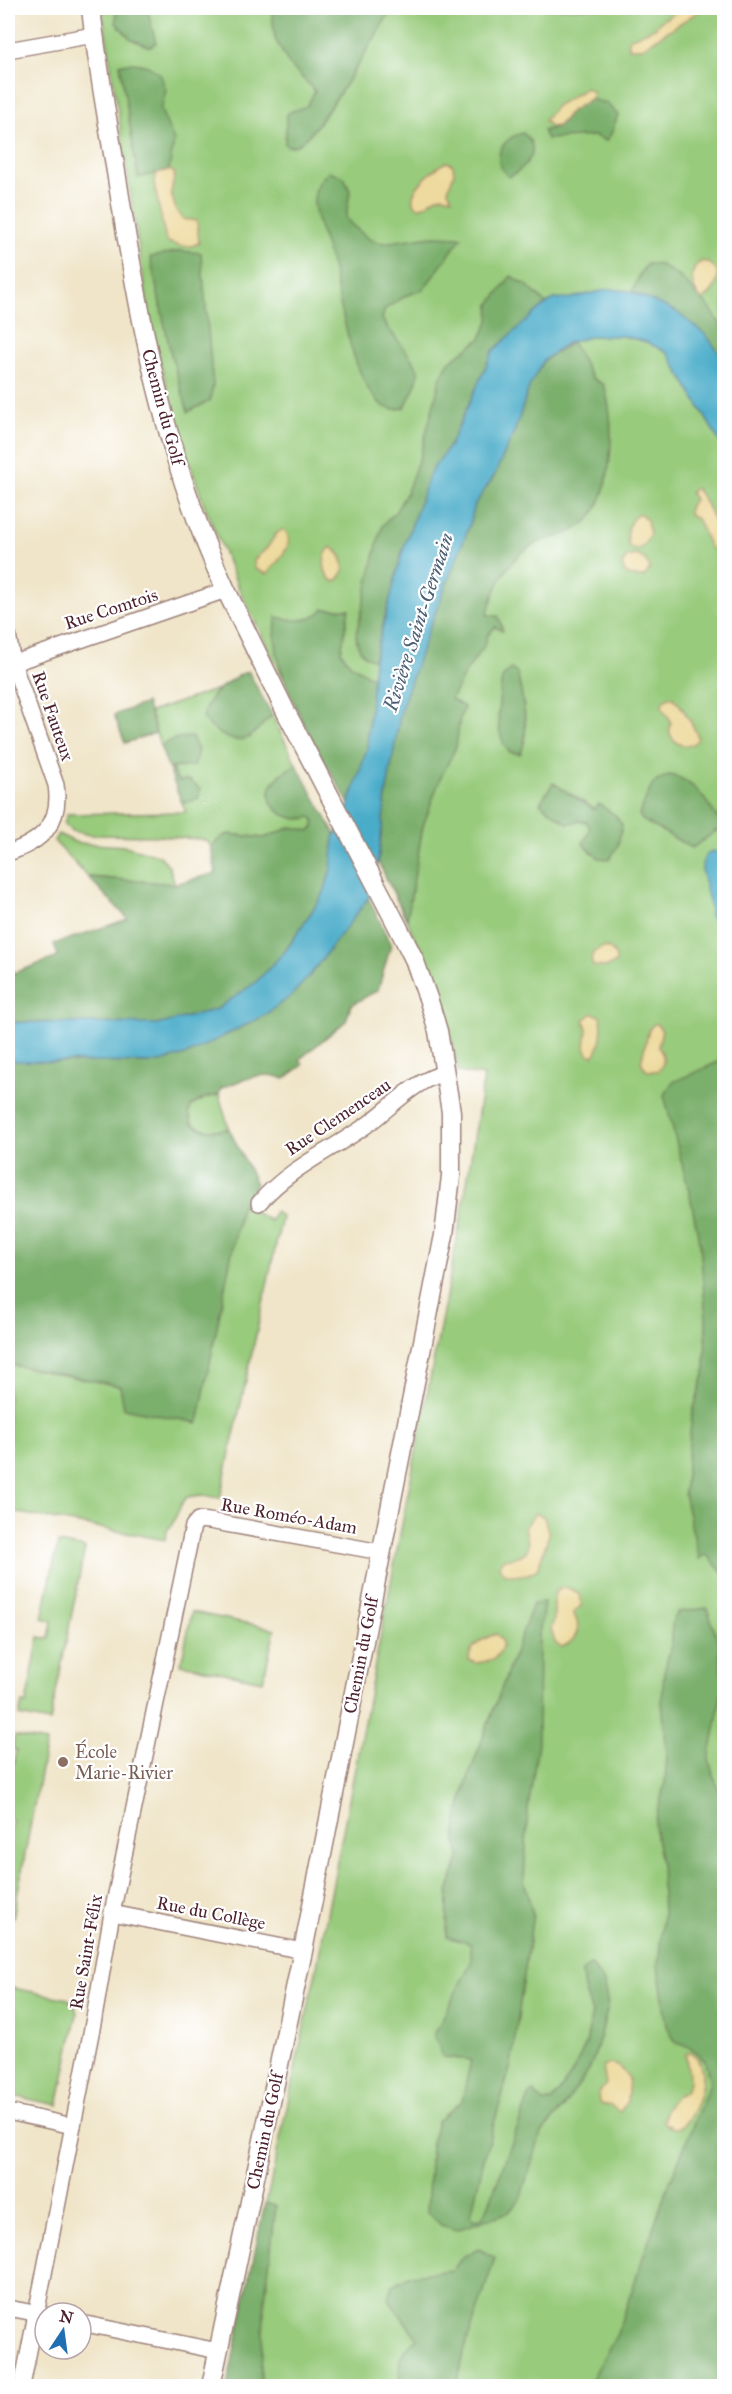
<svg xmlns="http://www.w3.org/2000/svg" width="732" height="2394" viewBox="0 0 732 2394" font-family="'IM FELL Great Primer',serif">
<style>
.green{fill:#98cb7c;stroke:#717554;stroke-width:1.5}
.forest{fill:#7aaf6c;stroke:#62674c;stroke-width:1.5}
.sand{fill:#eeda9e;stroke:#9c7c64;stroke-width:1.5}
.water{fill:#49acc9;stroke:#4a667a;stroke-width:1.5}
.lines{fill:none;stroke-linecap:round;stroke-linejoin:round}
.minor-casing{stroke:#9d827a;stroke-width:18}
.tertiary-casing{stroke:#9d827a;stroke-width:21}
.minor{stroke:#fff;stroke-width:15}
.tertiary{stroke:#fff;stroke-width:18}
.education-dot{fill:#8d6e63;stroke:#fff;stroke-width:2}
.labels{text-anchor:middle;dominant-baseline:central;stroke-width:4.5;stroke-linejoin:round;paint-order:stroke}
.street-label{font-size:18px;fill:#4a1f2b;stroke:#fff}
.education-label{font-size:18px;fill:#785e54;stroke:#fff;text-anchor:start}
.water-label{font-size:20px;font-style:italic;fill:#4a5e72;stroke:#fff}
</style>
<rect width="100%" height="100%" fill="#fff"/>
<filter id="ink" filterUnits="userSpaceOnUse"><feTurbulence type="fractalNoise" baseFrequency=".0167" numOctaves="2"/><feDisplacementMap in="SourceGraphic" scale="12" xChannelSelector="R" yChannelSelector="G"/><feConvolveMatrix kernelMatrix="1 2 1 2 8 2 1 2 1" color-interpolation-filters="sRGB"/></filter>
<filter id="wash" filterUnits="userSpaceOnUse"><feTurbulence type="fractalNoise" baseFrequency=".008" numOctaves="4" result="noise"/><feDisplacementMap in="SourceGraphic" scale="24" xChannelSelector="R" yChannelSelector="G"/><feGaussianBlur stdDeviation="1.35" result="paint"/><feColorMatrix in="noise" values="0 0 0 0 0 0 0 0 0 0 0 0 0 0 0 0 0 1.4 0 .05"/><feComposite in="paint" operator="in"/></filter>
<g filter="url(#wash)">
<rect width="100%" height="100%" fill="#f0e5c9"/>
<g class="green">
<polygon points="102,8 724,8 724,360 705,335 675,311 629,291 610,289 567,299 554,299 538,310 493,351 402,553 374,660 367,749 316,744 240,591 203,502 184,446 160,362 148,309"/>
<polygon points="593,336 623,336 647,342 668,353 724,449 724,2386 227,2386 316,1971 462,1213 484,1076 458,1072 445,1008 432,973 378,861 386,796 401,709 428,631 470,524 475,504 567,343"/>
<path d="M218 689 205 708 249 738 272 715 296 764 280 775 310 817 314 819V828L309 831 292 827 264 838 229 834 222 837 211 847 207 840 161 836 90 835 73 831 64 824 67 814 186 812 182 803 198 799C169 774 169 776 177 738L160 746 150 712Z"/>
<polygon points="58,834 77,843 125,846 160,856 169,866 175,884 88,877 54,841"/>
<path d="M219 1095 229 1129C214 1131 205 1131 192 1124L189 1113 191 1106 205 1098Z"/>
<polygon points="249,1194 252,1197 245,1207 270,1221 275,1211 282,1217 220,1498 202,1495 187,1497 181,1505 171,1527 168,1528 165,1540 8,1511 8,1364 120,1386 238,1226 241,1206"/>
<polygon points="58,1543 85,1548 50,1722 19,1716 22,1703 26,1704 39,1637 49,1639 52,1621 42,1618"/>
<polygon points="192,1612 275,1629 263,1681 181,1664"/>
<polygon points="15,1736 46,1742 13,1918 8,1917 8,1838 13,1820 8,1819 8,1791 16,1750 12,1748"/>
<polygon points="8,1987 68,1999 75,2006 77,2014 58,2105 8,2095"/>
</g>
<g class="forest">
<polygon points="116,8 147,8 156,43 150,47 131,39 116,23"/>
<path d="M271 8H392C378 32 317 136 297 145 294 147 291 146 287 146L285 144 287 113 307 106 315 91 289 64 275 39Z"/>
<polygon points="134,63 148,66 160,74 166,90 161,110 174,141 169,170 138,178 120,64"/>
<polygon points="590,99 606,103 618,115 611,134 606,141 595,136 547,139 543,131 558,126 571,111"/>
<path d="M523 133C543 149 527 167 509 177 490 161 500 138 523 133Z"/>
<path d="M329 171 344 177 350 191 346 217 351 224 369 239 382 243 432 236 462 237 423 290 407 295 385 309 382 319C389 331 417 362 418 370 419 382 410 396 405 407 358 429 339 293 332 266 327 249 315 219 314 203 314 189 319 180 329 171Z"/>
<polygon points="180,251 201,253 213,385 210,401 188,412 171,355 150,257"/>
<path d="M647 264 661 265 680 277 710 308 724 330V360C694 321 676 312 632 292L641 272Z"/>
<path d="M511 276 527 285 546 304 493 351 450 445 430 473 402 553 374 660C362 657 357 647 356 635L379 536 383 525 396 511 406 494 421 453 441 376 449 362 481 338 489 321 490 304Z"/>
<path d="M572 342 592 378 604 385C615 421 614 482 593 514 590 520 582 525 576 529 567 536 553 537 542 541 509 554 496 583 487 615L498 616 503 631 495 627 488 635 483 648 467 670 451 699 464 707 460 718 456 747 440 779 423 826 407 919 378 861 386 796 401 709 428 631 470 524 475 504 494 476 515 430 529 387 544 360Z"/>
<path d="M324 609H349L341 652 350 664 373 678 367 749 349 804C324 759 282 696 276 645 274 636 276 626 276 617 295 621 309 624 324 609Z"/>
<path d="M511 669 517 673C522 693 531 736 520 754L509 752C493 733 499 701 502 678Z"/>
<path d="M248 671 272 715C265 722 258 730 250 736 234 748 214 731 203 719 206 694 227 681 248 671Z"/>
<polygon points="146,703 156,733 125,743 114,715"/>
<polygon points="192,737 198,750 194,766 171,768 178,781 188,780 201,789 198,799 182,803 160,746 177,738"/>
<path d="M296 764 335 834 331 869 324 893 287 949 256 982 217 1009 161 1024 8 1022V959L14 973 58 957 54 944 128 919 88 877 175 884 216 873 211 847 222 837 229 834 264 838 292 827 309 831 314 828V819L310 817C290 825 258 805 274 782 279 774 289 769 296 764Z"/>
<path d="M669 775C696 779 708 805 723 826L692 848 642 820 639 814 653 783Z"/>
<polygon points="553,783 594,809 599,804 615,815 622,825 618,845 610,859 599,858 583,844 590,829 587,822 579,821 568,824 540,803"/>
<path d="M368 897 391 945 378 990 351 1005 346 1021 300 1059 303 1065 284 1079C264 1069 241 1081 221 1088L219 1095 205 1098 191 1106 189 1113 192 1124C205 1131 214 1131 229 1129L256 1184 241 1206 198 1423 124 1408 120 1386 8 1364V1061L157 1063 188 1054 263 1016 291 996 310 975Z"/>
<polygon points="723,1060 724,1061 724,1574 706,1554 699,1559 684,1494 692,1415 705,1371 706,1318 700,1244 689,1191 664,1095 673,1082"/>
<polygon points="544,1603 539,1637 538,1744 528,1809 524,1881 533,1914 511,2065 484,2158 471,2215 474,2220 480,2219 486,2212 530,2094 534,2092 536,2096 544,2102 552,2101 571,2075 586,2044 592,2013 584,1989 582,1972 591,1964 604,1983 608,2007 600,2038 590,2068 563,2108 541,2134 520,2199 509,2212 456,2230 441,2225 427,2212 431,2147 437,2121 462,2101 471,2060 443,2057 434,2035 471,1962 471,1944 447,1937 448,1892 460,1855 456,1841 457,1817 469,1775 533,1604"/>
<polygon points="707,1608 719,1644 723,1686 709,1761 724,1806 724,2386 588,2386 617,2334 663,2199 710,2083 705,2061 690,2047 676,2043 667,2026 658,1965 663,1916 661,1863 654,1826 665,1782 667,1752 662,1702 664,1672 672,1642 672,1623 678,1612"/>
<polygon points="265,2203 276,2206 265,2299 260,2386 227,2386"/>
<path d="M479 2249 495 2258 465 2348 457 2386H400C399 2360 396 2356 417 2338L389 2299 393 2285 411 2275 453 2270 462 2257Z"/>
</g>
<g class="sand">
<polygon points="683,8 704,8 642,48 629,48 629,39 655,28 661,21"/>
<polygon points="586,88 594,93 590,99 571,111 558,126 552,127 544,121 556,106"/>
<path d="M447 162 453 165 454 173 448 190 452 198C447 197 443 195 438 197 431 199 420 214 414 203 406 191 438 165 447 162Z"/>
<path d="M169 170 175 173 171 193 176 210 183 219 197 221 199 243C188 249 177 246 166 241L154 183 157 173Z"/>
<path d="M702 261C727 266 718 291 702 300 692 290 686 270 702 261Z"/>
<path d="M696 488C704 499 709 508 714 521 718 533 725 532 724 547L720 551 710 548 698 520 689 514V508L694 499 690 493Z"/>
<path d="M639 513 647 520 650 534C647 542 639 555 629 547 626 533 627 522 639 513Z"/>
<path d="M283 529C299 542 277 562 267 574L255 569 254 560 267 548 276 534Z"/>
<path d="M331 547C344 555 350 573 334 582 322 575 321 555 331 547Z"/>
<path d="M636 555C644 557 647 561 650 569L644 577 631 576 625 573 622 564 627 557Z"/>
<path d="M671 697C680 701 695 728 698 738 691 754 663 743 671 722 668 712 656 709 666 698Z"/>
<path d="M605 947C613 950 617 954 616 963L606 967 593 966C588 955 595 949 605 947Z"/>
<path d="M593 1013 600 1016C604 1025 601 1049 593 1056L588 1054 585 1047 587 1029 584 1020Z"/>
<path d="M654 1024H657L662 1031 658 1046C664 1055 666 1063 658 1071H647L641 1062 649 1029Z"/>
<path d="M535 1513 544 1517 549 1534 538 1568C531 1577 513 1576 503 1573L499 1566 504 1559C528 1556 532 1552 525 1528Z"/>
<path d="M564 1587C575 1590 583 1594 581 1606L573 1613C582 1626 578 1640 562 1647L555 1643 551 1629 554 1620V1597L555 1592Z"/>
<path d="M496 1634C508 1642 501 1652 493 1660L477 1663 469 1660C469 1646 484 1638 496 1634Z"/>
<path d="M690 2052C717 2066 693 2127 676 2128 670 2128 667 2125 663 2122 665 2111 668 2103 677 2096 679 2094 683 2093 685 2091 694 2080 685 2065 686 2053Z"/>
<path d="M610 2064 618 2066 629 2078 627 2102 620 2112 611 2106 600 2104C596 2095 600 2091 606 2084L603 2067Z"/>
</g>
<g class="water">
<polygon points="610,289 629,291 675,311 706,335 724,360 724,449 668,353 647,342 623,336 593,336 567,343 544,360 529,387 515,430 494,476 475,504 470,524 428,631 401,709 386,795 378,861 372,893 361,908 310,975 291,996 263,1016 188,1054 157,1063 8,1061 8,1022 161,1024 217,1009 256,982 287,949 324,893 331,869 334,838 349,804 367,749 374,660 402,553 430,473 450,445 493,351 538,310 554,299 567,299"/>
<path d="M712 851 721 853 724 857V935L710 916C713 893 689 864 712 851Z"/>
</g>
</g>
<g filter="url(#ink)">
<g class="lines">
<g class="minor-casing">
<g id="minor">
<polyline points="8,50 94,35"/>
<path d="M8 634 13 663 56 785C62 824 41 842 8 853"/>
<polyline points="8,665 226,590"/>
<path d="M259 1203C288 1169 328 1152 364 1127 390 1109 414 1080 445 1073"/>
<polyline points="112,1913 303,1951"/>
<polyline points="8,2112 73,2126"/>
<polyline points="8,2308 45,2315"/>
<polyline points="81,2323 218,2351"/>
<polyline points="22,2386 94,2018 112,1913 193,1526 198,1520 209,1521 381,1552"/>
</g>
</g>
<g class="tertiary-casing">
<path id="tertiary" d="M91 8C97 65 108 122 117 178 139 319 165 460 226 590L287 714 397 925 414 959 429 1001 438 1031 451 1112V1176L444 1235 303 1951 211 2386"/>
</g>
<use href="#minor" class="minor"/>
<use href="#tertiary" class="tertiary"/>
</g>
</g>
<circle class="education-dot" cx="63" cy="1762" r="6"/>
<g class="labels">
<g class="street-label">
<text transform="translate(163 407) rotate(75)">Chemin du Golf</text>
<text transform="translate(111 609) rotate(-18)">Rue Comtois</text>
<text transform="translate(53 716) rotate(71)">Rue Fauteux</text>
<text transform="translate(338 1117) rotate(-34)">Rue Clemenceau</text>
<text transform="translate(289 1516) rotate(10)">Rue Roméo-Adam</text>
<text transform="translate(361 1655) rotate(-79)">Chemin du Golf</text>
<text transform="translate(211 1913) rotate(11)">Rue du Collège</text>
<text transform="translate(86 1952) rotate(-80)">Rue Saint-Félix</text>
<text transform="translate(265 2131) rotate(-78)">Chemin du Golf</text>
</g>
<g class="education-label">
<text x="75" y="1752">École<tspan x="75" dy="21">Marie-Rivier</tspan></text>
</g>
<g class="water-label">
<text transform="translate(418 622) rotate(-72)">Rivière Saint-Germain</text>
</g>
</g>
<rect width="732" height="2394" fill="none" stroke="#fff" stroke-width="30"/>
<g transform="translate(63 2331) rotate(13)"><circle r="28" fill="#ffffff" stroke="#b7a5aa" stroke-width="1.5"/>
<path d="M0-4.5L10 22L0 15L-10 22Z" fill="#1f6fb2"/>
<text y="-9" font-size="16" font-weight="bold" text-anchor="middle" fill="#4a1f2b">N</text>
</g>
</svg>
